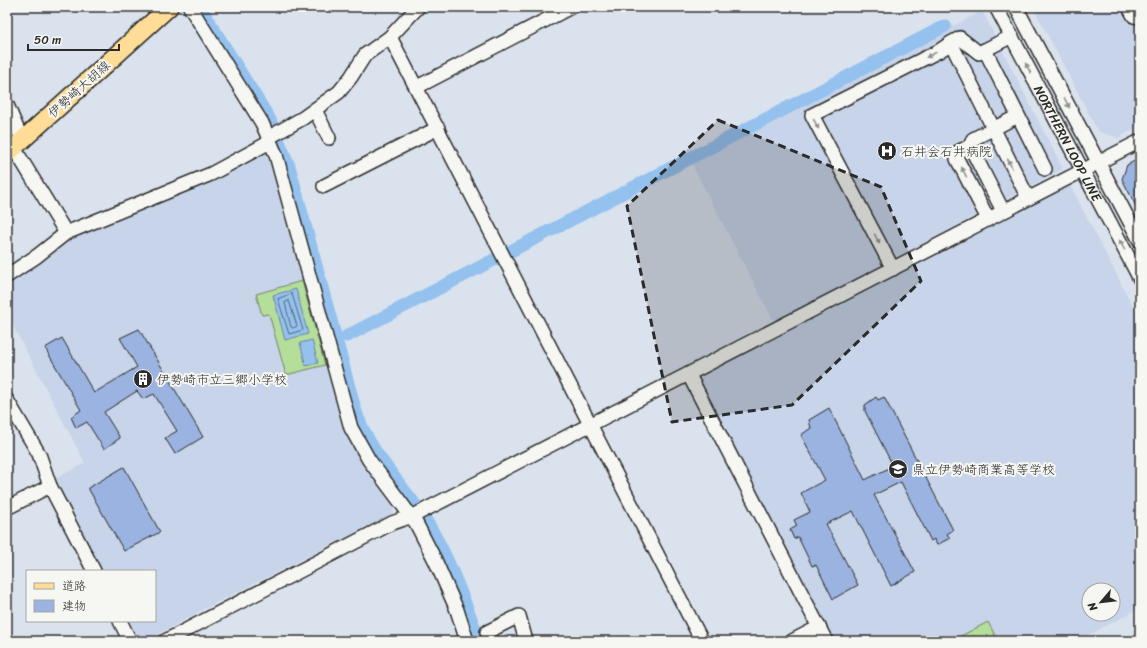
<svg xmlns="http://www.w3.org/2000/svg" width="1147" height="648" viewBox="0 0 1147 648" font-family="Sriracha,'Klee One',sans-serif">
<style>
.built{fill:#c7d4e9;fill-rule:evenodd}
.pitch{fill:#b5de9b;stroke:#708463}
.water{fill:#94c1ee;stroke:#6a85a0}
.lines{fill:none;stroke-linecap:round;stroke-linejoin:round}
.shore{stroke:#556779;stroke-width:1}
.canal{stroke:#94c1ee;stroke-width:13}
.building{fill:#9ab3e0;stroke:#2b2b2b}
.minor-casing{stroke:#2b2b2b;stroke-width:16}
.major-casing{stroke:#2b2b2b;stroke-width:20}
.minor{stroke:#f6f6f2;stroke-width:13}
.major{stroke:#ffdd96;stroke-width:17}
.oneway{fill:#90908e}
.marked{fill:#2b2b2b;fill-opacity:0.2;stroke:#2b2b2b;stroke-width:3;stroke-dasharray:8 5;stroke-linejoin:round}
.labels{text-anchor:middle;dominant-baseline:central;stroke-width:4;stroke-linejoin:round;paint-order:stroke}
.street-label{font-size:13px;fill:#2b2b2b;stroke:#f6f6f2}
.poi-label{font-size:13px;fill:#2b2b2b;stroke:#f6f6f2;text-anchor:start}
</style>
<rect width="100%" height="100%" fill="#dae2ed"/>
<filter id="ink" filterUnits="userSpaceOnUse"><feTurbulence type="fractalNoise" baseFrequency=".025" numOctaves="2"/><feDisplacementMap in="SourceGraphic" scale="8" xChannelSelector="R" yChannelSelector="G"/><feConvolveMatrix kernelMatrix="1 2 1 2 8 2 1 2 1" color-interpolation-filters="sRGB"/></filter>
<g filter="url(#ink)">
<g class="built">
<polygon points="1033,7 1140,7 1140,126 1118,138 1098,131"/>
<polygon points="982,11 1063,169 774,322 691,163"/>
<polygon points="262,153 268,156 273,168 302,281 341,421 360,460 394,509 392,514 200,611 146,641 138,641 127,621 155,621 155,571 101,571 53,480 85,463 7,314 7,280 75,235"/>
<path d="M1070 185 1140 320V608L1077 641H833L697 378ZM1089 590H1113V614H1089Z"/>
</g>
<g class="pitch">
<polygon points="302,281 325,365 286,375 269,314 262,315 256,294"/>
<polygon points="988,622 998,641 951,641"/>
</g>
<g class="water">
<polygon points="296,289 308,334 285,340 273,295"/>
<polygon points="312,340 318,363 306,366 300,343"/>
</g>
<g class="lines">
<g class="shore">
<polygon points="292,294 303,330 289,334 278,299"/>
<polygon points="289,301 297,326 293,328 291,327 285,303"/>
</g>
<g class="canal">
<path d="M200 7 270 120 289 166 355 409C368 452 401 482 425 519 449 556 463 600 480 641"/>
<polyline points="347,336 945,26"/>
</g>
</g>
<g class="building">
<polygon points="1140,158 1140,214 1122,179 1127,165"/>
<polygon points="139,329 203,437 175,454 165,438 177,431 154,394 143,399 137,391 104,412 120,438 104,449 87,422 76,428 71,417 81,410 45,348 62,338 94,393 137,367 120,338"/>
<polygon points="876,397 878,400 884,397 953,530 947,534 950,538 937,545 934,539 931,541 901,482 874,495 915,572 891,586 853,511 826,524 858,585 833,599 816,565 812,566 798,537 794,539 790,530 797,526 794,520 810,512 801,493 825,480 801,435 811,428 809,420 829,408 865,480 893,466 865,411 865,405"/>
<polygon points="124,467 160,532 124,551 88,488"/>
</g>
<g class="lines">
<g class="minor-casing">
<g id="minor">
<polyline points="190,7 262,123 276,155 351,428 369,460 416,523 435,560 457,610 467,641"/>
<path id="s1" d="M996 7 1140 279"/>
<polyline points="1016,7 1140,241"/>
<polyline points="1129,7 1134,16 1140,17"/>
<polyline points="390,37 702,641"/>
<polyline points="951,43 960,38 979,53 1012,36"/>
<polyline points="985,50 1045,169"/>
<polyline points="417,87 571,7"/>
<polyline points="7,105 19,133 24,139"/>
<polyline points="315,110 329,138"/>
<polyline points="268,138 303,118 339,92 351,77 365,55 390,37 418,7"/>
<polyline points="970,146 973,139 1018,116"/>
<polyline points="14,148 66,233"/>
<polyline points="324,186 438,128"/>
<polyline points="988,219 957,159 958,152 970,146 1003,211"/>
<polyline points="893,269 812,115 939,51 951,43 1028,198"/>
<polyline points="7,276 37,256 66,233 211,174 270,142"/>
<polyline points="689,375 826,641"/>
<polyline points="7,400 39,454 50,486 94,571"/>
<polyline points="7,508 50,486"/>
<polyline points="120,621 130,641"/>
<polyline points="487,632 519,616 526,641"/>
<polyline points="165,641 392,523 415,515 1140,141"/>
<polyline points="792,641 819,627"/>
</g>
</g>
<g class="major-casing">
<polyline id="major" points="7,154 169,7"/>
</g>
<use href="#minor" class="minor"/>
<use href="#major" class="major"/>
</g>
<defs><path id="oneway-solid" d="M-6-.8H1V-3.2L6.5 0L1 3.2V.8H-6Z"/></defs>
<g class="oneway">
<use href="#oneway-solid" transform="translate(931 55) rotate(153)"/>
<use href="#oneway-solid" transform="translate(1028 68) rotate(-118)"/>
<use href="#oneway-solid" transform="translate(1067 103) rotate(62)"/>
<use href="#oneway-solid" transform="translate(816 124) rotate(62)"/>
<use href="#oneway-solid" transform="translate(1010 164) rotate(-117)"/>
<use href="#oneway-solid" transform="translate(964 172) rotate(-117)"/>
<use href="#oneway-solid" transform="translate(877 239) rotate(62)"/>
<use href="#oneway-solid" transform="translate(1122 245) rotate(-118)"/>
</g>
</g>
<path class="marked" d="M718 120 881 187 921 281 792 405 672 422 627 206Z"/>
<defs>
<g id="hospital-disc" transform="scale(1)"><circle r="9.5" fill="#2b2b2b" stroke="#f6f6f2"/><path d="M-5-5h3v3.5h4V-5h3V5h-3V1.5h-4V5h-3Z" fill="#fff"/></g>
<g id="building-disc" transform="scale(1)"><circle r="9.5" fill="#2b2b2b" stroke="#f6f6f2"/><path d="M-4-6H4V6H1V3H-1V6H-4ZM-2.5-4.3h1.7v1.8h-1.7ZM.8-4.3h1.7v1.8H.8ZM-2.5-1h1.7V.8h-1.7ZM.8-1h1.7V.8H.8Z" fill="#fff"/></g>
<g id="school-disc" transform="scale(1)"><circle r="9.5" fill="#2b2b2b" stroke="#f6f6f2"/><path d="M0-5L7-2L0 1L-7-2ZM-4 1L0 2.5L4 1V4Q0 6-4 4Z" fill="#fff"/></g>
</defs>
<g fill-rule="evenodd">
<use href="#hospital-disc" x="887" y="151"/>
<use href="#building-disc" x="143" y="379"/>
<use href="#school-disc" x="898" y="469"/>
</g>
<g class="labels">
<g class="street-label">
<text transform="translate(79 89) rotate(-42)">伊勢崎大胡線</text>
<text stroke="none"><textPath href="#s1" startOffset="154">NORTHERN LOOP LINE</textPath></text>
</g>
<g class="poi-label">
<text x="901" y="151">石井会石井病院</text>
<text x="157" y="379">伊勢崎市立三郷小学校</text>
<text x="912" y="469">県立伊勢崎商業高等学校</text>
</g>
</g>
<rect width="1147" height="648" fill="none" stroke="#f6f6f2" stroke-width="24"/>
<rect x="12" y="12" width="1123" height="624" fill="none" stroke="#2b2b2b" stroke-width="1.5" filter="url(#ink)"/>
<rect x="26" y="570" width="130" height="52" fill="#f6f6f2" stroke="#a5a5a2"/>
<rect x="34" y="583" width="20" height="6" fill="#ffdd96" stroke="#a5a5a2"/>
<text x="62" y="590" font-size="12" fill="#2b2b2b">道路</text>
<rect x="34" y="600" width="20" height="12" fill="#9ab3e0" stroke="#a5a5a2"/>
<text x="62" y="610" font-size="12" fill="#2b2b2b">建物</text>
<g transform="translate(1101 602) rotate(242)"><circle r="19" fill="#f6f6f2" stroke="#a5a5a2"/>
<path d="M0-3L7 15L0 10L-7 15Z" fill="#2b2b2b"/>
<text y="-6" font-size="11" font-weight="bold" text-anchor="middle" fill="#2b2b2b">N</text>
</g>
<path d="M28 44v6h91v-6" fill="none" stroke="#2b2b2b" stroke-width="2"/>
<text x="34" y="44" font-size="12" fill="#2b2b2b" stroke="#f6f6f2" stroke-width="3" paint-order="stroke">50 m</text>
</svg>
